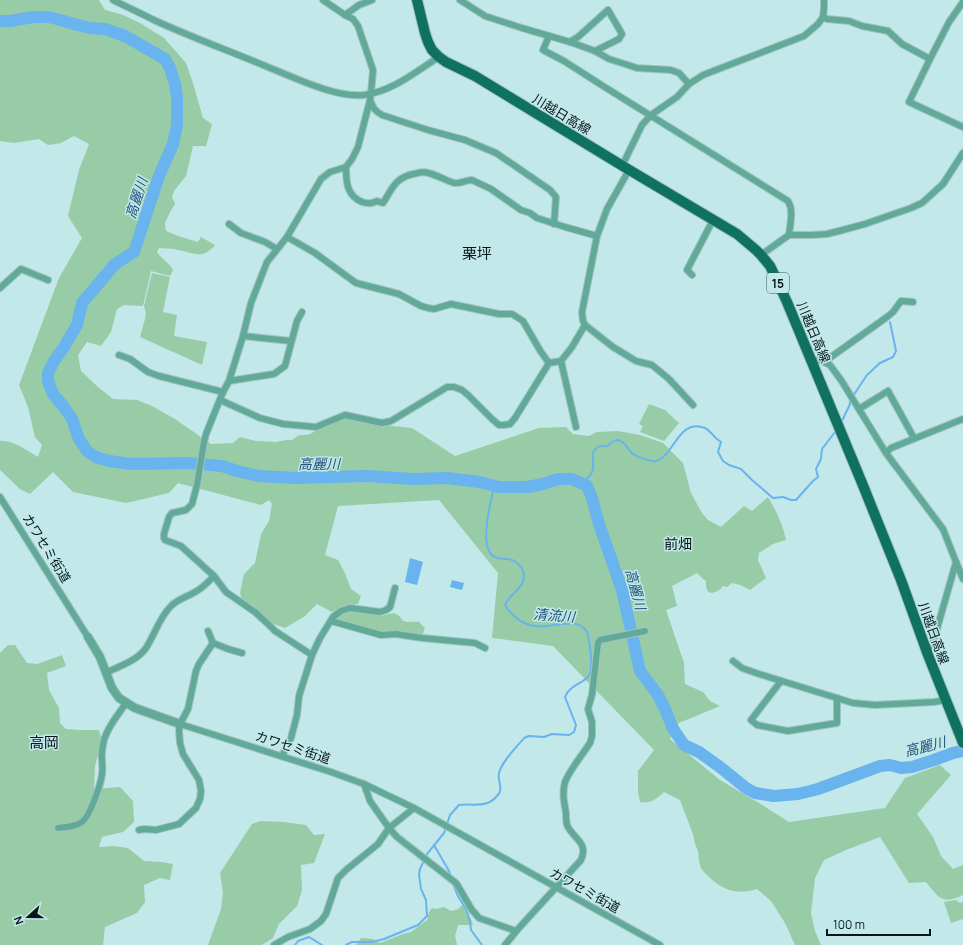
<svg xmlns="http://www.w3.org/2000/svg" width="963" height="945" viewBox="0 0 963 945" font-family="Manrope,'Noto Sans JP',sans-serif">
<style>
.green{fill:#98cca6}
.water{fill:#69b3ee}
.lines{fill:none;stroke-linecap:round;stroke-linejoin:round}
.stream{stroke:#69b3ee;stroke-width:2}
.river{stroke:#69b3ee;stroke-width:12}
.minor-casing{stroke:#a1c2c3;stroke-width:8}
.tertiary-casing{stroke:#a1c2c3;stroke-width:10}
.primary-casing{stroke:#a1c2c3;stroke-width:12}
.minor{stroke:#62aa98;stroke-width:6}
.tertiary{stroke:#62aa98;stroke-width:8}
.primary{stroke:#0f715f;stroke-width:10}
.labels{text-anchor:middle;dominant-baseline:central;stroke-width:3;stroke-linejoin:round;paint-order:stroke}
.shield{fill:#c2e8e9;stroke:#405556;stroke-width:1}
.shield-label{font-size:12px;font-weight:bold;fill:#081617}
.street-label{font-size:13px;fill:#081617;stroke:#c2e8e9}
.water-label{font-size:14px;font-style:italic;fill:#20557d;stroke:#c2e8e9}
.neighbourhood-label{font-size:14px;fill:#081617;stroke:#c2e8e9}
.quarter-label{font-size:15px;fill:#081617;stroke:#c2e8e9}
</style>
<rect width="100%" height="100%" fill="#c2e8e9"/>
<g class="green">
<path d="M0 0H99L105 10 123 15 140 23 164 38 186 63 192 80 203 118 212 124 206 146H193L186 176 174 191 172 197 175 204 170 212 165 223 166 231 178 236 198 242 201 237 215 245C202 260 195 253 178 250 172 248 165 249 159 248L157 252C161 259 169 262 173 270L170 276 151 271 143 306 124 305 117 309 111 332 101 346 87 342 78 355 81 371 98 387 113 399 137 400 152 406 175 419 211 444 233 443 240 437 256 441 276 442 286 440H292L299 435H305L310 434 317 430 345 417 382 425 412 428 455 456 539 428 566 427 573 434 589 436 597 432 618 431 640 435 663 443 683 463 691 493 702 513 708 520 721 527 744 506 752 511 768 497C776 511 783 524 786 540L773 544 759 553 758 560 766 578 750 590 740 585 732 583 727 587 723 586C720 590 716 592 712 593L708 592 706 587V581L703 579 697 573 672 586 677 606 666 610 684 663 685 684 703 692 710 701 720 706 679 723 670 739 720 780 759 803 789 822 885 808 905 778 940 765 951 775 917 814 933 837 941 856 953 869 963 865V895C942 905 939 898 926 882L909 883 880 837 846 850 824 860 815 878 811 913 815 931 821 945H795L785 923 771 901 757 889C738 895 724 891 709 877 706 874 703 871 701 868 699 863 699 858 698 852 697 847 694 843 694 837L680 800 664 792C656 799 651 804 640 802L638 792V771L654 750 553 646 492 638 498 573 439 500 338 506 325 555 338 560 345 573 351 589 361 596 358 604 349 605 332 612 317 604 305 616 285 628 262 620 254 606 242 599 240 593 244 574 255 563 261 534 269 521 272 504 269 500 261 505 178 483 169 493 126 503 73 492 53 472 30 494 20 489 0 470V441C11 439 28 451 38 457L42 445 35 437 28 407 19 385 59 278 82 238 68 216 79 170 89 144 74 136 61 143 48 145 39 139 14 143 0 141Z"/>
<polygon points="152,273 170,277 163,312 177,315 174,336 207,342 202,365 140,337 145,319 146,313 144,306"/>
<polygon points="649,404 665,410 679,423 664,441 640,432 643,426 639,424"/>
<path d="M347 611H352L381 616 388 614 394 613 399 616 403 621C409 623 413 621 419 622L425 628 422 636 381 633 337 619 343 613Z"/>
<polygon points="8,645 15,645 27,663 37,664 62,655 66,666 47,673 49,690 59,708 60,723 66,729 79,730 99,730 102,741 95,766 94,789 120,787 133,801 134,822 123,832 102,837 99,847 114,846 128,848 144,861 161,862 173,864 170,880 160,878 144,885 145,902 137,913 105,927 103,945 0,945 0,653"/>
<polygon points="261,821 283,822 306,825 314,835 325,834 314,863 301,865 302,890 297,906 279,924 273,938 262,945 208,945 221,909 223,893 220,873 252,824"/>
<polygon points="956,900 960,903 963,902 963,919 951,923 944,902"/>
<polygon points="463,904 466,907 473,925 458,925 455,936 457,945 354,945 356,945 361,938 373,939 380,943 403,934 411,932 427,920 429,912 432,908 436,909 444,907 451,911 458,909"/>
</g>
<g class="water">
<polygon points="410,558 423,562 417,585 405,582"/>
<polygon points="452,580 464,583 462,590 450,587"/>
</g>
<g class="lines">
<g class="stream">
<polyline points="853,396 867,375 880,363 893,357 896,351 890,322"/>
<polyline points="842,421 850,404 850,399"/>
<path d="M583 484C586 480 590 476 592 472 596 463 588 453 598 447 601 445 604 447 607 446 611 444 613 440 618 440 625 441 627 448 631 452 633 456 652 462 656 461 675 455 678 418 705 428 709 430 711 433 714 436 716 439 719 440 721 442L718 452 723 461 729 465 741 469 752 480 773 498 783 497 791 500H796L813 481 818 477 816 469 821 459 822 449 835 432"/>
<polyline points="434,845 449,871 451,876"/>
<polyline points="453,884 458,896 466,909 470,921 471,930 482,945"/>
<polyline points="295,945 298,941 309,937 322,945"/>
<path d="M346 945 352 942H372L384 939 418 925 427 916 426 900 421 889 419 875 420 869 427 854 444 833 450 815 459 805C473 803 486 809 497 796 498 795 500 793 500 791 502 785 497 779 499 773 502 761 516 748 524 738L529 736 544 737 552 734 569 735 574 732 576 725 565 697C569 686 581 684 588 677 593 671 591 654 590 647 589 642 589 636 587 632 580 618 558 625 547 626 543 627 538 626 534 626 522 624 512 616 505 605 509 594 525 588 524 575 523 567 516 560 508 559 502 558 496 560 491 554 480 542 491 501 494 486"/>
</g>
<polyline class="river" points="0,21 10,21 33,17 48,17 57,19 74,24 90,28 105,29 125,36 165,59 170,68 175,84 177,97 177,125 173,144 159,176 134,252 115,264 82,303 77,325 64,347 54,361 48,373 48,381 53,394 64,407 72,419 79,439 87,451 96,457 109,461 131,464 188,463 222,466 237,471 259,476 296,478 367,476 413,479 447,478 480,482 499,487 528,487 543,484 558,479 572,479 587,486 592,498 599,524 622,590 640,671 658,695 666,711 672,727 684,745 699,752 720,767 746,788 755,793 774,796 798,794 818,789 880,766 890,765 901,768 912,767 934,760 953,753 963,751"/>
<g class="minor-casing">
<g id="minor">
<path d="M113 0C127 7 142 14 156 21 191 37 227 50 263 65 291 76 334 98 364 95 393 91 415 72 439 57"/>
<polyline points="460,0 485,16 522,28 570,42 595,51 609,59 628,65 637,68 671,70 679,73 689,84"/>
<polyline points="824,0 824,8 823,17 827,19 849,21 862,26 888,31 902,44 930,59"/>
<polyline points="963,2 949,22 930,59 909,102 963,127"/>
<polyline points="345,15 359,5 372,0"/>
<path d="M549 36 543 50 564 61 603 86 788 201C794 211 790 224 789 235"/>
<polyline points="570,42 578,37 608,10 622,34 619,39 595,51"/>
<path d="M370 100C373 108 375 111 382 115L428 130 465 140 496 153 550 190 556 197 554 224"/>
<polyline points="622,166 642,125 651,115 677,97 689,84 703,75 804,36 818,24 823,17"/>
<path d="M346 167C346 182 347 196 362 202 368 204 372 204 377 201L383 203C392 189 395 178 413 174 418 173 423 171 428 173 437 175 445 180 454 183 460 184 466 180 472 180L491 189 521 210 530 213 537 218 565 227 597 236"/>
<polyline points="229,224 241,233 265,242 277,249"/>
<polyline points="287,237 315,253 356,283 399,294 421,306 428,308 434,309 451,304 499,314 512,314 523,321 541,352 549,363"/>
<polyline points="761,255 789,235 812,235 827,234 839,231 865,224 911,208 922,203 943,184 963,153"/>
<polyline points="692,275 687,270 713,220"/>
<polyline points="0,288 21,269 48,280"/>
<polyline points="585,325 613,347 636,361 652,365 669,379 693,405"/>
<polyline points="243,336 291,341"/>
<polyline points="119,355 130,359 148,372 159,376 223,392"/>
<polyline points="811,358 824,362 830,365 841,380 886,453 943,529 956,562 933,643 927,651"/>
<polyline points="561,361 576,427"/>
<polyline points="824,362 887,317 893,312 901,301 913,302"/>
<polyline points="229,381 274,374 285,366 297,321 302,312"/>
<polyline points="220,400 260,418 283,424 316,427 345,415 382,423 391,421 439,392 447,387 454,387 462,390 468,395 492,419 499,425 504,425 510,424 515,418 549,363 561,361 572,347 585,325 583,321 582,312 597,236 607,209 629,170"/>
<polyline points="859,409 888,391 914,438"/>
<polyline points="886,453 891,448 963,419"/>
<polyline points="0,497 88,637"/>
<polyline points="956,562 963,579"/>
<polyline points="331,621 381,635 396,634 422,638 475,643 485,648"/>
<polyline points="208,631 213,643 228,649 242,653"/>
<polyline points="312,655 275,631 267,623 255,612 226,592 214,576 181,546 165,540 164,538 164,534 169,517 172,513 186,510 192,504 197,485 204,442 206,434 223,392 229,381 243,336 251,303 267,262 287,237 321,179 330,172 346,167 352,159 358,147 370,100 371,93 373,70 358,26 353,19 345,15 323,0"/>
<polyline points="733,661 742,668 759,674 853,703 875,705 934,702 946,700"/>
<path d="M106 673C119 666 137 661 146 648 155 634 159 618 171 606 178 599 187 597 195 592 203 588 208 582 214 576"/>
<polyline points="781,681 751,720 757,725 788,731 837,723 837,698"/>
<polyline points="180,724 331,772 364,784 414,808 660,945"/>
<polyline points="282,756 291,738 297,715 299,696 312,655 320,638 333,617 341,611 350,608 380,612 386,610 390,607 395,588"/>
<polyline points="364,784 370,801 389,828 397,837 456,883 458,886 472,910 479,918 516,931"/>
<path d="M58 828C66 827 75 827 82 822 90 816 101 784 102 774 103 769 102 764 102 759 101 752 103 746 104 740 108 726 118 715 126 703"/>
<polyline points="139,830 144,829 156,830 179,824 196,808 200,799 201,791 199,780 183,754 180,743 179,731 180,724 188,709 196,671 199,664 213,643"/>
<polyline points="274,945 288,937 310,929 321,921 326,914 338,878 346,870 378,844 389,828 414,808"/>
<path d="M505 945 518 929 581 860C589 842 573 839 567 825 566 821 566 817 566 813 564 802 562 793 565 782 569 771 583 754 590 743L592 736V722L588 709 592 695 598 643 600 640 645 631"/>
</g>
</g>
<g class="tertiary-casing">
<polyline id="tertiary" points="88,637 100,657 112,688 119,698 135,708 180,724"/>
</g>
<g class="primary-casing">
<polyline id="primary" points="417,0 425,33 428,42 432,50 439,57 446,62 475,76 626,168 737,234 756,250 761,255 770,266 773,272 787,302 862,483 901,580 928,655 963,743"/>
</g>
<use href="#minor" class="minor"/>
<use href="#tertiary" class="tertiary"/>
<use href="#primary" class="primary"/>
</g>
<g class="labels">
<rect class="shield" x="767" y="273" width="22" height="20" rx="3"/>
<g class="shield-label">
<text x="778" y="283">15</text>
</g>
<g class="street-label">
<text transform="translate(562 114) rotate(31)">川越日高線</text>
<text transform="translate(814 332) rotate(67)">川越日高線</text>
<text transform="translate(47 548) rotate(58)">カワセミ街道</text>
<text transform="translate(934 633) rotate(70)">川越日高線</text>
<text transform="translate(293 747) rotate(18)">カワセミ街道</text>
<text transform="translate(585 890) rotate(29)">カワセミ街道</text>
</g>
<g class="water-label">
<text transform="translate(136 198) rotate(-72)">高麗川</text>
<text x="319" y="463">高麗川</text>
<text transform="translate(636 589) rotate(75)">高麗川</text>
<text transform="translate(554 615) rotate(4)">清流川</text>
<text transform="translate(925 746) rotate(-14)">高麗川</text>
</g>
<g class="neighbourhood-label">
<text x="678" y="543">前畑</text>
</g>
<g class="quarter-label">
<text x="477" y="253">栗坪</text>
<text x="44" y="742">高岡</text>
</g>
</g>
<g transform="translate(28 917) rotate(249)" stroke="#c2e8e9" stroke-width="3" paint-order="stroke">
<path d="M0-3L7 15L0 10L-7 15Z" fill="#081617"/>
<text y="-6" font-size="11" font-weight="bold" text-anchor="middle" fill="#081617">N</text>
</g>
<path d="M827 929v6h103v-6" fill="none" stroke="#081617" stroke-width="2"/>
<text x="833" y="929" font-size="12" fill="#081617" stroke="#c2e8e9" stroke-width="3" paint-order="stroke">100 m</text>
</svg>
